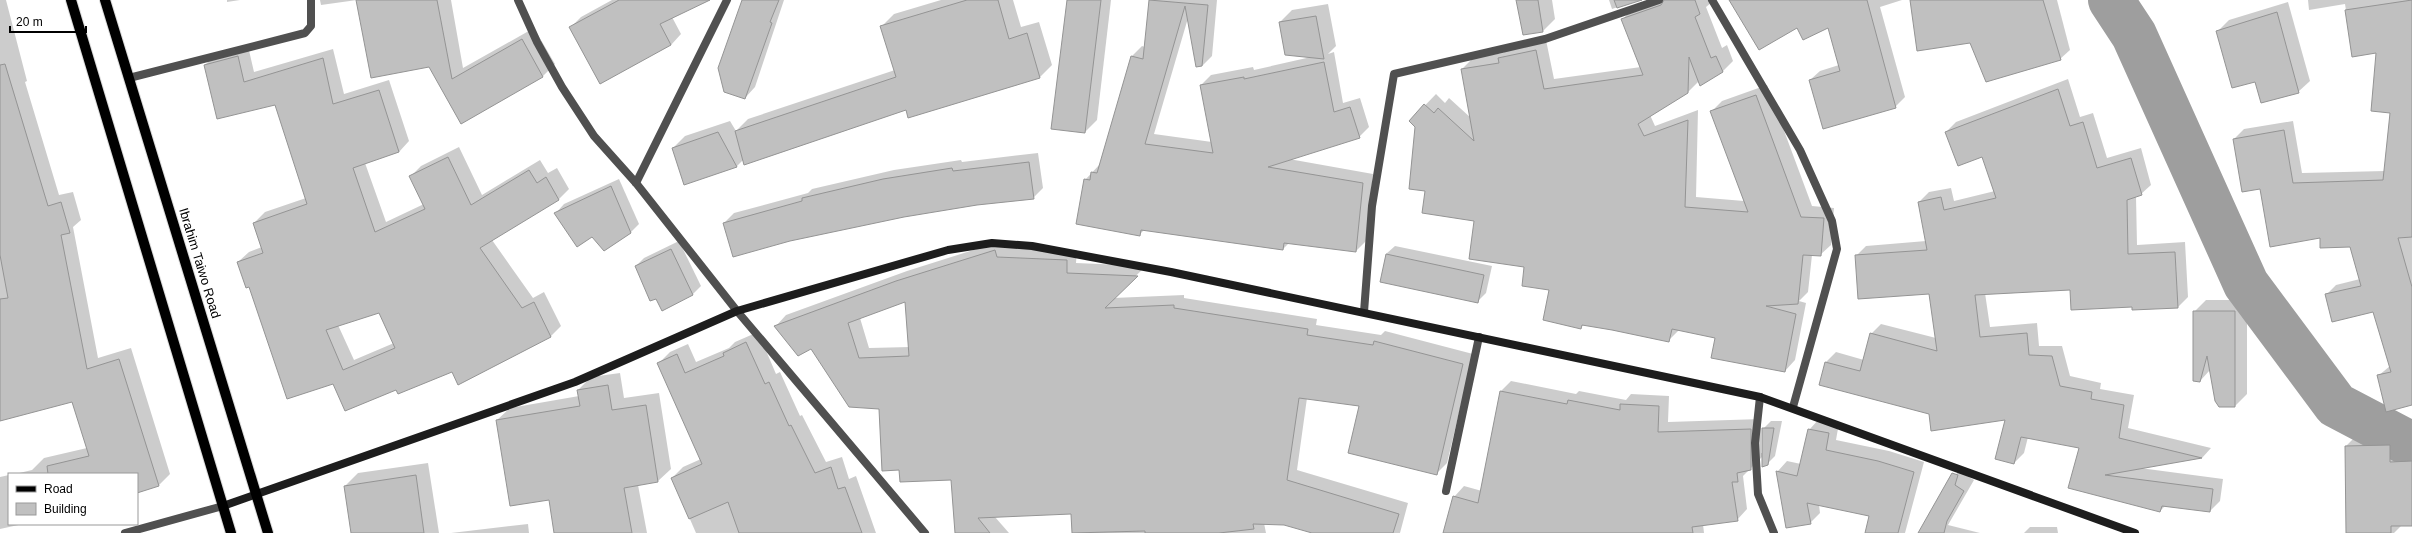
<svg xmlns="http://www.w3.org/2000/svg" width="2412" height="533" viewBox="0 0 2412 533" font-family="Arial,sans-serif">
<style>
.shadow{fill:#0003;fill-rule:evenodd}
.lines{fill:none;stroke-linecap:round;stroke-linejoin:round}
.river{stroke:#9e9e9e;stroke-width:46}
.building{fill:#c0c0c0;stroke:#949494;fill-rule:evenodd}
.primary-casing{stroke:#dbdbdb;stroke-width:12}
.street{stroke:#505050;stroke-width:8}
.secondary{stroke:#1d1d1d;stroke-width:8}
.primary{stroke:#000;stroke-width:10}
.labels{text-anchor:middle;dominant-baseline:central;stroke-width:3;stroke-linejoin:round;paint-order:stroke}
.street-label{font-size:13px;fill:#000;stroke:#fff}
</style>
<rect width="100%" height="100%" fill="#fff"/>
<g class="shadow">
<polygon points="0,0 6,0 27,81 25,82 59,195 73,192 81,220 73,227 98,358 131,348 170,474 159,485 137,492 137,474 15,474 32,470 44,458 87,448 72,401 0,420"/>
<polygon points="227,0 240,0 227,2"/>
<polygon points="320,0 357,0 321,5"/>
<polygon points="357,0 451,0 463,68 534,28 555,64 543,76 461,122 430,66"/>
<polygon points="612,0 708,0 672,17 681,34 671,45 571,27 581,17"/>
<polygon points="745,0 784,0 755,87 745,98"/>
<polygon points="941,0 1013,0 1021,27 1039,22 1052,65 1040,77 909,116 907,109 743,160 737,166 685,184 673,148 685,136 730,121 736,131 748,119 895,70 882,26 894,14"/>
<polygon points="1068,0 1111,0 1097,120 1085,132"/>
<polygon points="1150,0 1217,0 1212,56 1202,66 1188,18 1154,134 1212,142 1201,85 1211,75 1253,67 1254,70 1311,57 1280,22 1292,10 1328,4 1336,46 1328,54 1334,52 1343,103 1360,98 1369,127 1359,137 1289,159 1373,174 1366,241 1356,251 1289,243 1283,249 1144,230 1139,235 1085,180 1101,163 1132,56 1142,46 1145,47"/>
<polygon points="1517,0 1552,0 1555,19 1543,31 1524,34"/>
<polygon points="1609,0 1639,0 1612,9"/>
<polygon points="1657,0 1709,0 1711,3 1706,7 1722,48 1727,45 1733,61 1722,72 1699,81 1688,92 1650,115 1655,126 1698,110 1696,197 1744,201 1711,112 1722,101 1767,85 1812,206 1834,208 1831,245 1820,255 1812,255 1808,292 1799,301 1806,303 1795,360 1785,371 1716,337 1679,330 1668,341 1584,324 1581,327 1550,290 1476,221 1426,191 1416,126 1410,121 1436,94 1445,103 1449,98 1471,118 1462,69 1473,58 1503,53 1510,47 1546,40 1554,79 1641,67 1623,19 1633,8"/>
<polygon points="1730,0 1902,0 1880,7 1905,97 1895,107 1810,80 1820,71 1839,65 1829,26 1797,26"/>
<polygon points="1911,0 2057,0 2070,50 2060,59 1971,42"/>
<polygon points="2308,0 2412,0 2412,404 2378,376 2390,366 2374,311 2327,294 2336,285 2360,279 2350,246 2321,237 2234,139 2244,129 2293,121 2302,173 2385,171 2392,112 2377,52 2353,55 2345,4 2309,10"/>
<polygon points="2288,2 2310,81 2298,92 2256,81 2218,31 2229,20"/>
<path d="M248 46 254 72 333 49 344 94 389 80 409 141 399 152 365 163 386 222 424 204 411 176 421 166 459 147 482 195 540 160 548 173 557 168 569 189 558 200 492 240 533 298 544 292 561 326 551 336 396 388 334 383 250 286 238 262 249 252 262 247 254 223 265 212 306 198 276 104 205 65 216 54ZM379 311 394 343 354 360 338 325Z"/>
<polygon points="2068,79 2080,117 2093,113 2107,158 2141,148 2151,185 2141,194 2136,196 2137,245 2185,242 2188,297 2178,307 2133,306 2071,289 1985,293 1990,327 2037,323 2039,346 2062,346 2070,376 2101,383 2100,389 2134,395 2128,428 2211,448 2202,458 2140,468 2223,479 2220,501 2210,511 2165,506 2160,511 2070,488 2080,447 2028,437 2024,453 2014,463 2006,419 1930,414 1826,362 1836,352 1864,360 1871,334 1881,324 1936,338 1930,293 1856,256 1866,246 1926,241 1919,202 1929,192 1951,188 1954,201 1995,191 1983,155 1946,132 1956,122"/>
<polygon points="1038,153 1043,188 1033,198 724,223 734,213 808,193 812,189 894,170 961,160 962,162"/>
<polygon points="619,179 639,224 630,233 592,235 556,213 564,204"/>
<path d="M1005 240 1007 247 1077 250 1076 263 1146 266 1113 298 1184 295V298L1317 319 1316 325 1381 335 1385 331 1473 354 1447 463 1437 473 1360 405 1307 398 1297 470 1408 503 1400 533H1315L1284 524 1264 523 1266 533H1073L1072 513 995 517 1009 533H956L952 478 900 469 880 408 812 347 776 326 786 315 907 271ZM906 301 910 347 869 348 860 318Z"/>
<polygon points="679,241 701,286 693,294 656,297 636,266 644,258"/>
<polygon points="1395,246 1492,266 1486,293 1478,301 1381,281 1386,254"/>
<polygon points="2206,300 2247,300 2247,394 2235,406 2210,370 2200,381 2194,312"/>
<polygon points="758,332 776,374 780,372 800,416 802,415 826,462 842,457 849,479 856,476 876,533 696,533 672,478 683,467 701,459 659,363 670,352 688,344 696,362 729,348 735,342"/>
<polygon points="620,373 624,398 659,393 671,469 658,481 638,485 647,533 555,533 550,499 497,420 510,408 579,396 578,390 591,377"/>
<polygon points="1511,381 1576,394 1579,391 1626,400 1631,394 1669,396 1668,422 1761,419 1761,453 1763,453 1763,429 1771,421 1782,421 1775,456 1767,464 1763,456 1743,476 1747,509 1737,520 1703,524 1704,533 1444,533 1454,497 1464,486 1482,491 1501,391"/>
<polygon points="1819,419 1839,423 1836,440 1889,451 1924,462 1905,533 1866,533 1870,516 1819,505 1820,513 1810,523 1777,472 1787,461 1801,464 1809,430"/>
<polygon points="2401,434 2401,451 2412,450 2412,525 2402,525 2394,533 2347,533 2346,446 2357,435"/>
<polygon points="428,463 439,533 352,533 345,486 358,473"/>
<polygon points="1959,471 1974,480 1948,525 1980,533 1919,533 1949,482"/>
<polygon points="9,475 9,524 23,524 0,529 0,477"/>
<polygon points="528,524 529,533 451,533"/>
<polygon points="2030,527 2057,527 2058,533 2024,533"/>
</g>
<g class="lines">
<polyline class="river" points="2111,0 2134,35 2246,284 2336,405 2412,445"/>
</g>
<g class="building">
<polygon points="356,0 437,0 452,79 522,39 543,77 461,124 429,67 371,78"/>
<polygon points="619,0 710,0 660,24 671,45 600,84 569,27"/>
<polygon points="742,0 779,0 770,22 772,23 745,99 724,92 718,68"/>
<polygon points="967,0 998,0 1009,39 1027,33 1040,78 908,118 906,110 744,165 735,131 896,77 880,26"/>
<polygon points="1067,0 1101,0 1085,133 1051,129"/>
<polygon points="1149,0 1208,5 1202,66 1196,67 1185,6 1145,144 1213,153 1200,85 1244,77 1244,79 1324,62 1334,112 1350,107 1360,138 1268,167 1363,183 1356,252 1284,243 1283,250 1141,230 1140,236 1076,224 1084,179 1090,180 1091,172 1097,173 1131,56 1143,59"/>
<polygon points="1516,0 1538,0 1543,32 1523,35"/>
<polygon points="1614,0 1642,0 1617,8"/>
<polygon points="1664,0 1695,0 1700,14 1695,17 1711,58 1716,56 1723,72 1700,86 1689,57 1688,93 1638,124 1644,136 1688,120 1685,207 1748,212 1710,111 1756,95 1801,217 1824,218 1821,256 1803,255 1798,304 1766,306 1796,314 1785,372 1711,358 1715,338 1672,329 1669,342 1612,330 1582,325 1581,329 1543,320 1549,290 1522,286 1524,267 1469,259 1474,221 1422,213 1425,191 1409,189 1415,127 1409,121 1424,104 1434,113 1438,108 1474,141 1461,69 1499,63 1498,58 1536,50 1544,89 1643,75 1621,19 1661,5"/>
<polygon points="1729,0 1867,0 1896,108 1823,129 1809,80 1840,71 1828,28 1803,40 1797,28 1759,50"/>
<polygon points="1910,0 2043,0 2061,60 1986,82 1970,43 1917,51"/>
<polygon points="2412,0 2412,237 2398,238 2412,287 2412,405 2386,412 2377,375 2391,372 2373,312 2332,322 2325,294 2361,286 2350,247 2320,248 2320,238 2270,247 2260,189 2242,192 2233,139 2284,130 2293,183 2383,180 2390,113 2371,111 2376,53 2352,57 2345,10"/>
<polygon points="2277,12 2299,93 2261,103 2255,82 2232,88 2216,31"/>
<polygon points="1316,16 1324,59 1285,55 1279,22"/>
<path d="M238 56 244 82 323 58 333 104 379 90 399 152 353 168 375 232 425 209 409 176 448 157 471 205 529 170 537 183 546 177 559 200 480 248 522 308 534 302 551 337 458 385 452 372 398 394 396 390 345 411 333 384 287 399 249 287 246 288 237 262 263 253 253 223 307 204 275 105 217 119 204 65ZM379 313 395 348 343 370 326 330Z"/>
<polygon points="5,64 48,206 61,202 70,233 61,235 87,369 119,359 159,486 137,493 137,474 48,474 47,466 89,456 72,402 0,421 0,299 8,298 0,255 0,65"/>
<polygon points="2058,89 2070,126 2083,122 2097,168 2131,158 2142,195 2127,200 2128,254 2175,252 2178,308 2132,310 2132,307 2071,310 2070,290 1975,295 1980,337 2027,333 2029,355 2052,356 2060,386 2092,392 2091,399 2124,405 2119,438 2202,458 2105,475 2213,489 2210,512 2162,506 2160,512 2068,488 2079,448 2021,437 2014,464 1995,459 2005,420 1931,431 1929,414 1819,385 1825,362 1860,371 1870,333 1937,351 1929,294 1858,299 1855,255 1927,250 1918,202 1941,197 1944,210 1996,198 1982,157 1958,166 1945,132"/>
<polygon points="718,132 737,167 684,185 672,148"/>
<polygon points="1029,162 1034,199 977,205 904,217 790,241 733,257 723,223 802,201 802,198 883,179 952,168 953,171"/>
<polygon points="611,186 631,233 604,251 592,237 577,247 554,213"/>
<polygon points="671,249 693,295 662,311 656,299 650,301 635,266"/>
<path d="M995 250 997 257 1067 260V273L1138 276 1105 308 1174 305V308L1308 329 1307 335 1373 345 1374 341 1463 364 1437 475 1348 453 1359 406 1299 398 1287 480 1399 514 1393 533H1312L1284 525 1253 524 1254 529 1219 533H1145V531L1072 533 1071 514 978 518 990 533H955L951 480 900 482 899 470 882 471 879 409 849 407 811 349 798 356 774 326 896 281ZM905 302 909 356 859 358 848 323Z"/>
<polygon points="1386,254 1484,275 1478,303 1380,282"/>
<polygon points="2193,311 2235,311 2235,407 2219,407 2215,401 2207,356 2200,382 2193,381"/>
<polygon points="746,342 765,384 769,382 789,426 791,425 815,473 831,467 838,489 845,487 862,533 739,533 728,502 689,519 671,478 702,464 657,363 677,354 685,373 724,356 723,353"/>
<polygon points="608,385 612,410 646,405 658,482 624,488 632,533 554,533 549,500 510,506 496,420 580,406 577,390"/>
<polygon points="1500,391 1567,404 1568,400 1620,410 1620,404 1659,406 1658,432 1751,429 1751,470 1737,473 1738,482 1732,482 1738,521 1692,527 1693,533 1443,533 1453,496 1478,503"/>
<polygon points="1762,428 1774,428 1768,465 1762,467"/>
<polygon points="1808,429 1829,433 1826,450 1878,461 1914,472 1898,533 1865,533 1869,516 1807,503 1811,524 1786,528 1776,471 1797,476"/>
<polygon points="2390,445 2390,462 2412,461 2412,526 2391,526 2391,533 2346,533 2345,446"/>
<polygon points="1952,473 1958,475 1955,485 1964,491 1947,521 1944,533 1918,533"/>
<polygon points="416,475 424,533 351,533 344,486"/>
</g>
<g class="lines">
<g class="primary-casing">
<g id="primary">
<polyline points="71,0 231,533"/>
<polyline points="105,0 268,533"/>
</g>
</g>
<g class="street">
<polyline points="518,0 537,42 562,87 594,136 636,183 737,311 925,533"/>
<polyline points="1712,0 1800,150 1832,221 1837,249 1793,407"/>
<polyline points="129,78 305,33 311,26 311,0"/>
<polyline points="636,183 727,0"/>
<polyline points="1364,312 1372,206 1394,74 1545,39 1659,0"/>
<polyline points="1760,397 1755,443 1758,494 1774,533"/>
<polyline points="1446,491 1479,337"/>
<polyline points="125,533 223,506"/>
</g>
<polyline class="secondary" points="223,506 575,382 737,311 948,250 992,243 1032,246 1171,272 1760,397 2135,533"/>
<use href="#primary" class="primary"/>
</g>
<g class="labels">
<g class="street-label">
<text transform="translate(200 263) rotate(73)">Ibrahim Taiwo Road</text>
</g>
</g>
<rect x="8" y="473" width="130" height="52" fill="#ffffff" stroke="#999999"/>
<rect x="16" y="486" width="20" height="6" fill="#000000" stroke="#999999"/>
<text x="44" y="493" font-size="12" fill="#000000">Road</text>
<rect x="16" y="503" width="20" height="12" fill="#c0c0c0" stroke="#999999"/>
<text x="44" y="513" font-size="12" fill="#000000">Building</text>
<path d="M10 26v6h76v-6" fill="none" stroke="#000000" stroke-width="2"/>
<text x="16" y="26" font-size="12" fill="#000000" stroke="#ffffff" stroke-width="3" paint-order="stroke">20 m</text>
</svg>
